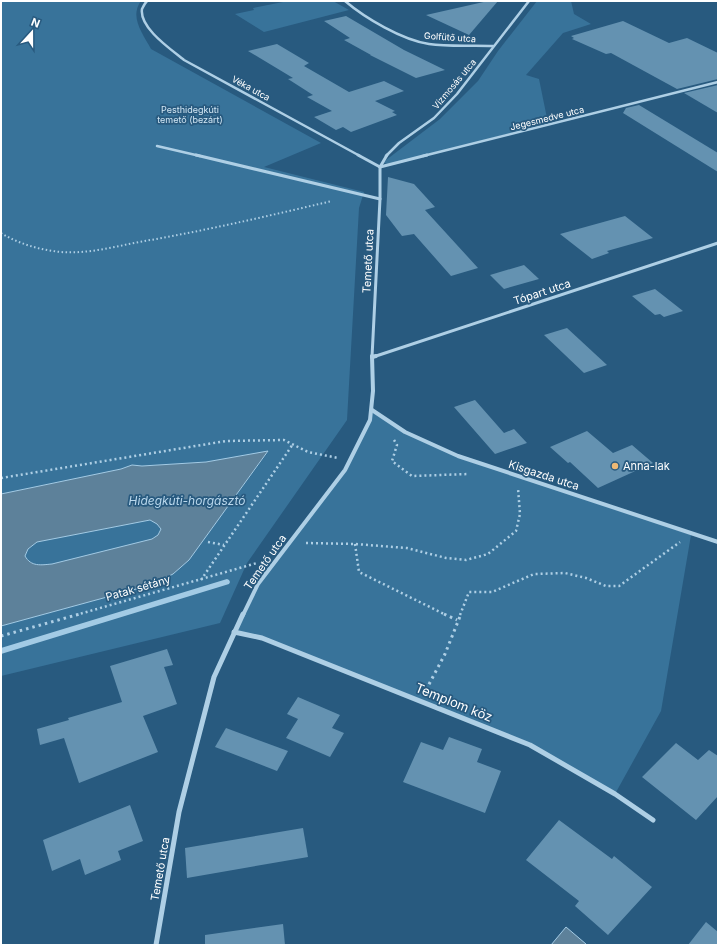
<svg xmlns="http://www.w3.org/2000/svg" width="719" height="946" viewBox="0 0 719 946" font-family="Inter,sans-serif">
<style>
.green{fill:#38739a}
.water{fill:#5d819a;stroke:#a3cbe5;fill-rule:evenodd}
.lines{fill:none;stroke-linecap:round;stroke-linejoin:round}
.stream{fill:#a3cbe5;fill-rule:evenodd}
.building{fill:#6492b1}
.path-far2{stroke:#aecfe5;stroke-width:2;stroke-dasharray:1.5 2.5;stroke-linecap:butt}
.path-far1{stroke:#aecfe5;stroke-width:2.5;stroke-dasharray:2 3;stroke-linecap:butt}
.path{stroke:#aecfe5;stroke-width:3;stroke-dasharray:2.5 4;stroke-linecap:butt}
.street-far3{stroke:#aecfe5;stroke-width:2.5}
.street-far2{stroke:#aecfe5;stroke-width:3}
.street-far1{stroke:#aecfe5;stroke-width:4}
.street{stroke:#aecfe5;stroke-width:5}
.poi-dot{fill:#edb975;stroke:#285a7f;stroke-width:1.5}
.labels{text-anchor:middle;dominant-baseline:central;stroke-width:3.5;stroke-linejoin:round;paint-order:stroke}
.far-street-label{font-size:9px;fill:#fff;stroke:#285a7f}
.far-park-label{font-size:9px;fill:#d1e6f4;stroke:#285a7f}
.street-label{font-size:11px;fill:#fff;stroke:#285a7f}
.poi-label{font-size:11px;fill:#fff;stroke:#285a7f;text-anchor:start}
.water-label{font-size:12px;font-style:italic;fill:#bad8ed;stroke:#285a7f}
.near-street-label{font-size:13px;fill:#fff;stroke:#285a7f}
</style>
<rect width="100%" height="100%" fill="#285a7f"/>
<g class="green">
<path d="M1 1H141C129 17 143 34 151 49L321 143 264 167 364 192 359 208 347 420 247 563 220 623 1 676V626L151 585 173 574 189 560 268 452 206 462 142 466 132 465 121 469 1 494Z"/>
<polygon points="288,1 333,1 349,10 264,32 235,14 254,10 253,8"/>
<polygon points="537,1 571,1 574,14 591,24 563,33 526,75 539,79 548,123 393,165 384,163 386,160 440,119 478,81 498,51"/>
<polygon points="372,410 428,444 691,535 661,711 615,794 530,745 262,638 234,632 258,584 345,470 360,443"/>
<path d="M150 520 157 524 161 529 158 535 152 539 52 564C41 566 31 567 25 556L28 549 37 542Z"/>
</g>
<g class="water">
<path d="M268 451 189 560 173 574 151 585 1 626V494L121 469 132 465 142 466 206 462ZM150 520 157 524 161 529 158 535 152 539 52 564C41 565 31 567 25 556L28 549 37 542Z"/>
<polygon points="566,927 586,944 585,945 551,945"/>
</g>
<g class="lines">
<polygon class="stream" points="227,579 229,580 230,582 229,584 1,654 1,648"/>
</g>
<g class="building">
<polygon points="488,1 498,1 469,35 426,15"/>
<polygon points="346,16 404,50 445,70 416,78 370,55 371,55 344,40 350,38 324,21"/>
<polygon points="623,21 669,43 687,38 718,53 718,79 677,89 611,53 606,54 572,39 574,38 571,36"/>
<polygon points="277,44 309,63 304,66 349,92 384,81 404,91 375,101 395,111 392,112 397,115 351,132 343,127 336,130 314,117 332,111 307,97 313,95 288,79 293,78 248,51"/>
<polygon points="718,85 718,113 684,93"/>
<polygon points="639,105 718,153 718,172 623,113 626,108"/>
<polygon points="388,177 414,184 435,207 425,210 478,268 451,276 414,234 402,236 386,215"/>
<polygon points="625,216 653,238 607,251 609,253 592,259 560,234"/>
<polygon points="524,265 539,279 504,289 490,275"/>
<polygon points="655,289 683,311 664,317 660,314 655,315 632,296"/>
<polygon points="567,328 607,365 584,373 544,335"/>
<polygon points="475,400 504,433 514,429 527,443 495,454 454,407"/>
<polygon points="587,431 613,453 632,445 653,463 598,488 570,462 568,463 550,447"/>
<polygon points="167,649 173,665 164,667 177,704 143,716 158,752 79,783 64,738 40,745 37,729 69,720 68,718 122,702 110,666"/>
<polygon points="298,697 340,715 332,728 344,733 330,757 286,738 298,719 287,714"/>
<polygon points="226,728 288,751 277,771 215,747"/>
<polygon points="449,737 482,749 477,762 501,771 485,813 403,782 421,742 443,750"/>
<polygon points="676,743 698,760 709,750 718,756 718,796 696,820 642,777"/>
<polygon points="130,805 143,841 118,851 121,860 85,875 80,859 52,871 43,840"/>
<polygon points="559,820 612,859 614,856 652,887 608,935 575,906 579,901 526,860"/>
<polygon points="303,828 308,857 187,878 185,848"/>
<polygon points="706,922 718,932 718,945 688,945"/>
<polygon points="283,924 285,945 205,945 205,935"/>
</g>
<g class="lines">
<path class="path-far2" d="M1 233C19 244 40 250 61 252 88 254 113 247 139 242 204 231 268 216 332 201"/>
<g class="path-far1">
<polyline points="394,440 397,445 392,461 412,476 468,474"/>
<polyline points="1,478 226,441 284,440 308,452 338,458"/>
<polyline points="208,542 224,545"/>
<polyline points="306,543 355,544 407,548 446,558 466,560 488,554 516,531 520,514 518,488"/>
<polyline points="355,544 359,572 446,615"/>
<polyline points="201,580 293,444"/>
<polyline points="76,615 257,563"/>
<polyline points="460,615 469,592 492,592 534,574 565,573 586,578 606,586 619,586 680,542"/>
</g>
<g class="path">
<polyline points="444,614 457,620"/>
<polyline points="1,636 80,614"/>
<polyline points="426,690 445,654 461,614"/>
</g>
<g class="street-far3">
<path d="M147 1C145 3 143 7 142 9 139 28 172 50 184 60L360 156"/>
<path d="M345 1C365 18 402 40 429 44 449 47 472 45 493 46"/>
<polyline points="157,146 200,156"/>
<polyline points="386,156 399,143 434,118 457,94 529,1"/>
<polyline points="423,156 718,82"/>
</g>
<g class="street-far2">
<polyline points="196,155 380,199"/>
<polyline points="358,155 380,167"/>
<polyline points="380,167 427,155"/>
<polyline points="380,167 387,155"/>
<polyline points="372,357 380,199 380,167"/>
<polyline points="373,357 718,243"/>
</g>
<g class="street-far1">
<polyline points="372,357 376,356"/>
<polyline points="372,410 405,432 458,456 718,542"/>
<polyline points="243,615 258,584 345,470 370,420 373,391 372,356"/>
</g>
<g class="street">
<polyline points="234,632 262,638 530,745 615,794 653,820"/>
<polyline points="156,945 179,812 214,677 243,614"/>
</g>
</g>
<circle class="poi-dot" cx="615" cy="466" r="4"/>
<g class="labels">
<g class="far-street-label">
<text transform="translate(450 37) rotate(4)">Golfütő utca</text>
<text transform="translate(454 84) rotate(-50)">Vízmosás utca</text>
<text transform="translate(251 88) rotate(29)">Véka utca</text>
<text transform="translate(547 118) rotate(-14)">Jegesmedve utca</text>
</g>
<g class="far-park-label">
<text x="190" y="109">Pesthidegkúti<tspan x="190" dy="10">temető (bezárt)</tspan></text>
</g>
<g class="street-label">
<text transform="translate(368 261) rotate(-87)">Temető utca</text>
<text transform="translate(542 292) rotate(-18)">Tópart utca</text>
<text transform="translate(544 475) rotate(18)">Kisgazda utca</text>
<text transform="translate(265 562) rotate(-55)">Temető utca</text>
<text transform="translate(138 588) rotate(-16)">Patak sétány</text>
<text transform="translate(160 869) rotate(-80)">Temető utca</text>
</g>
<g class="poi-label">
<text x="623" y="466">Anna-lak</text>
</g>
<g class="water-label">
<text x="187" y="500">Hidegkúti-horgásztó</text>
</g>
<g class="near-street-label">
<text transform="translate(454 702) rotate(22)">Templom köz</text>
</g>
</g>
<rect width="719" height="946" fill="none" stroke="#ffffff" stroke-width="4"/>
<g transform="translate(32 32) rotate(21)" stroke="#285a7f" stroke-width="3" paint-order="stroke">
<path d="M0-3L7 15L0 10L-7 15Z" fill="#ffffff"/>
<text y="-6" font-size="11" font-weight="bold" text-anchor="middle" fill="#ffffff">N</text>
</g>
</svg>
